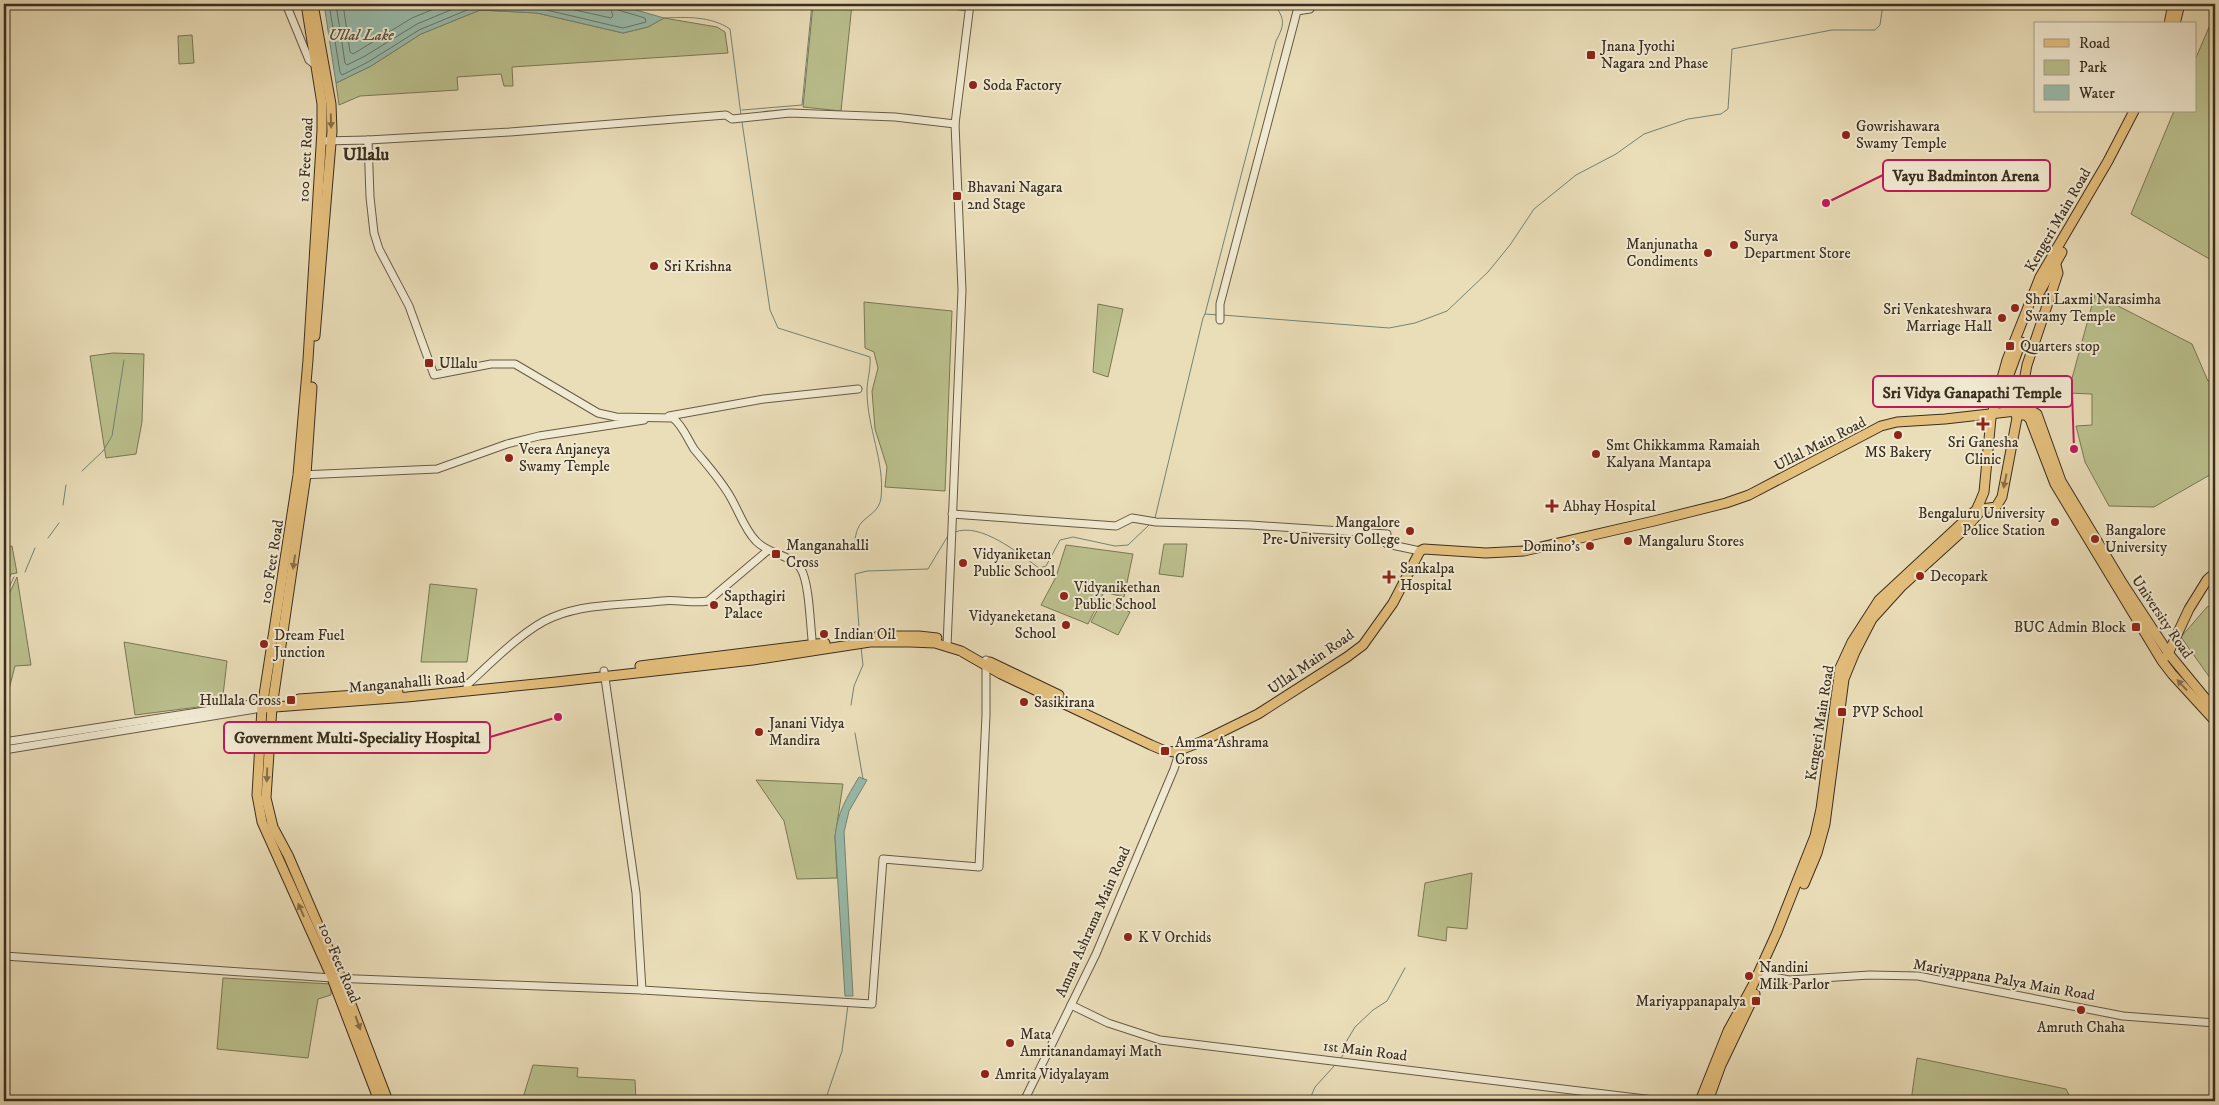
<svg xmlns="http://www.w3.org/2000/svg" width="2219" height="1105" viewBox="0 0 2219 1105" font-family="'IM FELL DW Pica',serif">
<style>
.green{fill:#bac08d;stroke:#7a7756}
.water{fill:#98bcac;stroke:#738374}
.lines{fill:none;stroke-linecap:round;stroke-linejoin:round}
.shore{stroke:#6a7566;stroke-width:1}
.stream{stroke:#738374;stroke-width:1}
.minor-casing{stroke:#675a46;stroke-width:9}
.major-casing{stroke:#3b2e20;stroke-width:11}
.minor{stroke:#f1ead2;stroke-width:7}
.major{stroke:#e5bf7c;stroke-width:9}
.oneway{fill:#886f49}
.poi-dot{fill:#8f2418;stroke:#f1ead2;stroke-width:2}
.labels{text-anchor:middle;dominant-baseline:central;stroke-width:4;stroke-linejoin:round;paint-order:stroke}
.poi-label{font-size:15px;fill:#3b2e20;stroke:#f1ead2;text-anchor:start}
.street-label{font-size:15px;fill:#3b2e20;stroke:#f1ead2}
.water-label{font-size:16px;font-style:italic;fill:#525243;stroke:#f1ead2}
.quarter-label{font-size:18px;font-weight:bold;fill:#3b2e20;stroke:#f1ead2}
.leader{fill:none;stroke:#c2185b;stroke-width:2}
.callout-dot{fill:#c2185b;stroke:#f1ead2;stroke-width:2}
.callout{fill:#f1ead2;stroke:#c2185b;stroke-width:2}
.callout-label{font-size:16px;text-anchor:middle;font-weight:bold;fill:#3b2e20}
</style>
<rect width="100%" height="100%" fill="#eadeb9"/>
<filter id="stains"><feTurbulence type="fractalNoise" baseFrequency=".004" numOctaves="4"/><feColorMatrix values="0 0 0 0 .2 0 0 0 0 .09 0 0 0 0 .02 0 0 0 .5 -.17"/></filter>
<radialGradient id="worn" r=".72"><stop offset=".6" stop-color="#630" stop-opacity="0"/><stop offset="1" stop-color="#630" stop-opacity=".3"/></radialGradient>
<g class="green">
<polygon points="813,4 852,4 841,111 803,107"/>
<polygon points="480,10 537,13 623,33 648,27 664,18 717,27 725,32 728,53 512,67 513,86 504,86 501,74 457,77 458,90 360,96 339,105 336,83 371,66 421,34"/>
<polygon points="2215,13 2215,298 2211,295 2213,261 2131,214 2174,111 2195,111 2195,60"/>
<polygon points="192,35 194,63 179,64 178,36"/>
<polygon points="2095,294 2192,344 2208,381 2215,380 2215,472 2154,507 2109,506 2085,462 2076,426 2092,425 2092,394 2068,393"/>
<polygon points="864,302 952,311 945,491 885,487 887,467 875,429 872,391 878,368 874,352 865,348"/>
<polygon points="1098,304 1123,309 1108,377 1093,372"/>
<polygon points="113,353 144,354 142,422 136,454 106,458 90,356"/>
<polygon points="1164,544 1187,544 1183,577 1159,574"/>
<polygon points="1066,545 1133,554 1124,597 1104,592 1088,624 1041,605 1056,577"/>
<polygon points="12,546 17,573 11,574 4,590 4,547"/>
<polygon points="17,577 31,665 15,666 7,697 4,697 4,605"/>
<polygon points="430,584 477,589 467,662 421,662"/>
<polygon points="1103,599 1130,612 1118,635 1091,622"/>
<polygon points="2215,604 2215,685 2181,637 2207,607"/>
<polygon points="124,642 227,661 222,704 135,715"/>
<polygon points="756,780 843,784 835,837 837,878 797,879 784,821"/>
<polygon points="1472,873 1467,929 1447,927 1446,941 1418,936 1425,883"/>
<polygon points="223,978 331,984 331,995 318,999 308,1058 217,1049"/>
<polygon points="1917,1058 2066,1089 2072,1101 1911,1101"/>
<polygon points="533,1065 578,1068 577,1077 635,1080 636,1101 522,1101"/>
</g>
<g class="water">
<polygon points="324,4 615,4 664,18 648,27 623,33 537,13 480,10 421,34 371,66 336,83"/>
<path d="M859 777 867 780 849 811 844 832 853 996H845L835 837C837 813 847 797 859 777Z"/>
</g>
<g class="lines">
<g class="shore">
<polyline points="329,4 340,72 342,75 368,62 419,30 479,5 538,8 623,28 646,22 645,18 618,10 615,4"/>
<polyline points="336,4 345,63 347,65 365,56 417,24 465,4"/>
<polyline points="343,4 350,52 353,54 412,18 446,4"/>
<polyline points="548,4 611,18 613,16 609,4"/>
</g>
<g class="stream">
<path d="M664 18C686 17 711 16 730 29L741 115"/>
<polyline points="742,110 802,105 812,4"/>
<path d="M742 122 770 310 778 328 870 357C871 369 867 380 867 391 867 428 885 461 881 498 879 511 870 514 862 522 855 530 855 540 854 550"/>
<path d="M1205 314 1276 41C1285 24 1285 19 1274 4"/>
<polyline points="1222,315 1389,328 1415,323 1447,311 1488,272 1510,245 1534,209 1576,175 1616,154 1644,134 1688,119 1721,114 1728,109 1732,49 1832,30 1875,30 1880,25 1883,4"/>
<polyline points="82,471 103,451 112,436 124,360"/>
<polyline points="63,505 66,485"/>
<polyline points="1155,518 1203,318 1205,314 1218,315"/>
<path d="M955 532C981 522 1018 553 1039 568L1046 566 1060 540 1073 537 1115 546 1128 545 1149 525"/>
<polyline points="48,538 59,523"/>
<polyline points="25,572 35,548"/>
<polyline points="4,598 14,577"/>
<polyline points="860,640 855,574 867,571 928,569 949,534"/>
<polyline points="851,705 854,686 863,665 861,647"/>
<polyline points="855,733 863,779"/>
<polyline points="1341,1058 1343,1055 1346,1042 1355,1027 1373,1010 1387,1001 1405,968"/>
<polyline points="825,1101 842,1051 848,1005"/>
<polyline points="1309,1101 1315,1087 1335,1065"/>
</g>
<g class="minor-casing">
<g id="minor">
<polyline points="286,4 309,60 318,67"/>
<polyline points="944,4 970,7"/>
<polyline points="368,140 510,132 726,115 732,119 790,113 895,117 955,124"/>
<path d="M321 141 368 140 370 197 374 233 379 249 409 306 434 375 491 364H515L598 413 616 417 673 418C683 426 687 438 694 449 707 465 721 480 731 498 739 512 745 530 756 541 769 555 793 555 801 569 810 585 810 628 813 648"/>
<polyline points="1220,320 1220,304 1295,19 1297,11 1310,9 1312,4"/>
<polyline points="669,416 764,399 858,389"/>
<polyline points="301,475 437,469 507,444 539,436 644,420"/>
<polyline points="952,514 1116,526 1132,518 1156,522 1251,525 1387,534 1387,544 1420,551"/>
<polyline points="947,646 962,290 955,124 970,4"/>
<polyline points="604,671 636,893 642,990 872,1004 883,859 979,867 986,715 986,660"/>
<path d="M468 691 467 685C490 664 525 628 553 617 587 603 626 605 662 601 677 599 693 604 708 601L767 551"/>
<polyline points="4,742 263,702"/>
<polyline points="4,750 262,708"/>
<polyline points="4,956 332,978 642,990"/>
<polyline points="1758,974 1789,980 1870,975 1918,976 2123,1016 2215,1023"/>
<polyline points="1071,1005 1108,1023 1160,1040 1662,1101"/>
<polyline points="1024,1101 1096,954 1174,769 1180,750"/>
</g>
</g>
<g class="major-casing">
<g id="major">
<polyline points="306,4 322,104 322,130 308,360 298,475 262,708 257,795 262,822 332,978 379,1101"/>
<polyline points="313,4 331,104 332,131 315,336"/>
<polyline points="2169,24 2173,4"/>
<polyline points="2175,24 2180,4"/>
<polyline points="2038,295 2062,252"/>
<polyline points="2007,380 2021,342"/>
<polyline points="312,387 306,475 272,707 266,798 273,827 288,855 341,978 388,1101"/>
<polyline points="2016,415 2026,415 2030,419 2055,484 2162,661 2172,674 2215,721"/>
<polyline points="1978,506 1982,509 1996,507 2002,497 2027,365 2058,273 2056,265 2052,263"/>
<polyline points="878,636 919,636 937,638"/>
<polyline points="2167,656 2189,609 2207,580 2215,573"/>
<polyline points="990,662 1059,695"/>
<polyline points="640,666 825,643"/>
<polyline points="299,699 398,692"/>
<polyline points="262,708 407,697 556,682 753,660 870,642 910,642 935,643 961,651 1001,674 1151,745 1165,751 1175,752 1203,741 1258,714 1347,657 1363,645 1393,603 1420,551 1424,549 1486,553 1524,551 1654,521 1726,503 1749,495 1881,426 1897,422 1945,419 2016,411 2032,411 2037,414 2061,481 2123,584 2169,654 2215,710"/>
<polyline points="1804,884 1817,853 1825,824 1844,679 1855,652 1872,619 1901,587 1967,527 1979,513"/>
<polyline points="1700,1101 1728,1031 1752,987 1777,932 1815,836 1821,809 1840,668 1852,642 1879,600 1977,509 1984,492 1991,418 2007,360 2040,277 2108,161 2134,111"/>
<polyline points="1708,1101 1721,1065 1755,994"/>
</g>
</g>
<use href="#minor" class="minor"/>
<use href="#major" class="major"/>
</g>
<defs><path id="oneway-solid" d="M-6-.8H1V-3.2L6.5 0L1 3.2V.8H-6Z" transform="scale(1.25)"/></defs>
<g class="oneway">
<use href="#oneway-solid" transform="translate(331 121) rotate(88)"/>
<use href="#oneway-solid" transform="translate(2005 481) rotate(102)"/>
<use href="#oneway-solid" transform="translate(294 562) rotate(98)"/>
<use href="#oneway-solid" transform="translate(2182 685) rotate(-133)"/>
<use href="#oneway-solid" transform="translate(267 775) rotate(92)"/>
<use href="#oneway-solid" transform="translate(301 910) rotate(-114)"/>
<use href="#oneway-solid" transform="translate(358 1023) rotate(70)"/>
</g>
<g class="poi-dot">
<rect x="1586" y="50" width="10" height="10" rx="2.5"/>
<circle cx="973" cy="85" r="5"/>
<circle cx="1846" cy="135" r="5"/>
<rect x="952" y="191" width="10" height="10" rx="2.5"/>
<circle cx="1734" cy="245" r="5"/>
<circle cx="1708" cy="253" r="5"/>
<circle cx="654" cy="266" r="5"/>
<circle cx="2015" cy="308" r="5"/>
<circle cx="2002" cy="318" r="5"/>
<rect x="2005" y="341" width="10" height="10" rx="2.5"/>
<rect x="424" y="358" width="10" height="10" rx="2.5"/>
<path d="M1980.5 416.5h5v5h5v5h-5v5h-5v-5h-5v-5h5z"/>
<circle cx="1898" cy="435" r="5"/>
<circle cx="1596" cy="454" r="5"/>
<circle cx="509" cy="458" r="5"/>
<path d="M1549.5 498.5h5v5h5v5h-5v5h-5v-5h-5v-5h5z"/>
<circle cx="2055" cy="522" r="5"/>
<circle cx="1410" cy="531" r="5"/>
<circle cx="2095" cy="539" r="5"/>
<circle cx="1628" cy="541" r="5"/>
<circle cx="1590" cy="546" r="5"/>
<rect x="771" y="549" width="10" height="10" rx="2.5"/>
<circle cx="963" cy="563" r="5"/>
<circle cx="1920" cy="576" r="5"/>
<path d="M1386.5 569.5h5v5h5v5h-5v5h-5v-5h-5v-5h5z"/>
<circle cx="1064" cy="596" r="5"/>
<circle cx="714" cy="605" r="5"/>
<circle cx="1066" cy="625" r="5"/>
<rect x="2131" y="622" width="10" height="10" rx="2.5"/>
<circle cx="824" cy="634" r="5"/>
<circle cx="264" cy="644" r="5"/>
<rect x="286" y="695" width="10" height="10" rx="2.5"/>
<circle cx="1024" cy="702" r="5"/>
<rect x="1837" y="707" width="10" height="10" rx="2.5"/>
<circle cx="759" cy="732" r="5"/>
<rect x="1160" y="746" width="10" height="10" rx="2.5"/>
<circle cx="1128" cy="937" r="5"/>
<circle cx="1749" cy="976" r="5"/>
<rect x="1751" y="996" width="10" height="10" rx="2.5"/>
<circle cx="2081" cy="1010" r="5"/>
<circle cx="1010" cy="1043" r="5"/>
<circle cx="985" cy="1074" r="5"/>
</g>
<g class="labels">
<g class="poi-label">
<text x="1601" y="46">Jnana Jyothi<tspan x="1601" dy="17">Nagara 2nd Phase</tspan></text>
<text x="983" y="85">Soda Factory</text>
<text x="1856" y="126">Gowrishawara<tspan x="1856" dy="17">Swamy Temple</tspan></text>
<text x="967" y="187">Bhavani Nagara<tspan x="967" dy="17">2nd Stage</tspan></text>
<text x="1744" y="236">Surya<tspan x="1744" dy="17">Department Store</tspan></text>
<text x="1698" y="244" text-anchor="end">Manjunatha<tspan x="1698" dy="17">Condiments</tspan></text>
<text x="664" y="266">Sri Krishna</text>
<text x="2025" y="299">Shri Laxmi Narasimha<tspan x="2025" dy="17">Swamy Temple</tspan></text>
<text x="1992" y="309" text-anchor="end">Sri Venkateshwara<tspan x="1992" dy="17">Marriage Hall</tspan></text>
<text x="2020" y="346">Quarters stop</text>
<text x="439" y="363">Ullalu</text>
<text x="1983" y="442" text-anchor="middle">Sri Ganesha<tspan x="1983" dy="17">Clinic</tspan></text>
<text x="1606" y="445">Smt Chikkamma Ramaiah<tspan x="1606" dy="17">Kalyana Mantapa</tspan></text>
<text x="519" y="449">Veera Anjaneya<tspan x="519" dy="17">Swamy Temple</tspan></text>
<text x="1898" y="452" text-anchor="middle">MS Bakery</text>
<text x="1563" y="506">Abhay Hospital</text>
<text x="2045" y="513" text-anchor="end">Bengaluru University<tspan x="2045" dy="17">Police Station</tspan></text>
<text x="1400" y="522" text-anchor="end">Mangalore<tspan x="1400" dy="17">Pre-University College</tspan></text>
<text x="2105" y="530">Bangalore<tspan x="2105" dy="17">University</tspan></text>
<text x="1638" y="541">Mangaluru Stores</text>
<text x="786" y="545">Manganahalli<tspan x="786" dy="17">Cross</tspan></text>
<text x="1580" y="546" text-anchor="end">Domino's</text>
<text x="973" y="554">Vidyaniketan<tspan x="973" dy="17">Public School</tspan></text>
<text x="1400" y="568">Sankalpa<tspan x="1400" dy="17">Hospital</tspan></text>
<text x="1930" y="576">Decopark</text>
<text x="1074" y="587">Vidyanikethan<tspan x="1074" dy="17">Public School</tspan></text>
<text x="724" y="596">Sapthagiri<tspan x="724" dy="17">Palace</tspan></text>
<text x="1056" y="616" text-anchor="end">Vidyaneketana<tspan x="1056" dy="17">School</tspan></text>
<text x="2126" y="627" text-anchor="end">BUC Admin Block</text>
<text x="834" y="634">Indian Oil</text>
<text x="274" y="635">Dream Fuel<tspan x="274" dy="17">Junction</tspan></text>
<text x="281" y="700" text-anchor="end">Hullala Cross</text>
<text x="1034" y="702">Sasikirana</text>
<text x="1852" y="712">PVP School</text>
<text x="769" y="723">Janani Vidya<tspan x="769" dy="17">Mandira</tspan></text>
<text x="1175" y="742">Amma Ashrama<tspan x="1175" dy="17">Cross</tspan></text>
<text x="1138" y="937">K V Orchids</text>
<text x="1759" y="967">Nandini<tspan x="1759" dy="17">Milk Parlor</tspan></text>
<text x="1746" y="1001" text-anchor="end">Mariyappanapalya</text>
<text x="2081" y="1027" text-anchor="middle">Amruth Chaha</text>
<text x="1020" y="1034">Mata<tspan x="1020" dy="17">Amritanandamayi Math</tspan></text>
<text x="995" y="1074">Amrita Vidyalayam</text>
</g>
<g class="street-label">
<text transform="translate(306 160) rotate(-87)">100 Feet Road</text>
<text transform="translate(2058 220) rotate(-60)">Kengeri Main Road</text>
<text transform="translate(1820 444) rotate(-27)">Ullal Main Road</text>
<text transform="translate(272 562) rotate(-81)">100 Feet Road</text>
<text transform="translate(2162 617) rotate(56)">University Road</text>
<text transform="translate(1311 662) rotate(-35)">Ullal Main Road</text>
<text transform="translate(407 683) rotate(-5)">Manganahalli Road</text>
<text transform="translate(1820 723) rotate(-81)">Kengeri Main Road</text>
<text transform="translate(1093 922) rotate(-66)">Amma Ashrama Main Road</text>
<text transform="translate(339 963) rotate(67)">100 Feet Road</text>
<text transform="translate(2004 980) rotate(10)">Mariyappana Palya Main Road</text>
<text transform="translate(1365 1051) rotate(7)">1st Main Road</text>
</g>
<g class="water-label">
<text x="361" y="35">Ullal Lake</text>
</g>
<g class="quarter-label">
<text x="366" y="155">Ullalu</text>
</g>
</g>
<path class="leader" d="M1826 203L1883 175M2074 449L2072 392M558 717L490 737"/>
<g class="callout-dot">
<circle cx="1826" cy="203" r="5"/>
<circle cx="2074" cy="449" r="5"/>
<circle cx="558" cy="717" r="5"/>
</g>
<g class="callout">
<rect x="1883" y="160" width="167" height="31" rx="5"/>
<rect x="1873" y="376" width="199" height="31" rx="5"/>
<rect x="224" y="722" width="266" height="31" rx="5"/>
</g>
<g class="callout-label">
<text x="1966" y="181">Vayu Badminton Arena</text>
<text x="1972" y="398">Sri Vidya Ganapathi Temple</text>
<text x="357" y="743">Government Multi-Speciality Hospital</text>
</g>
<rect width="2219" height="1105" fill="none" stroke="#eadeb9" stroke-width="20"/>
<rect x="5" y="5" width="2209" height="1095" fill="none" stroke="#3b2e20" stroke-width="2.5"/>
<rect x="10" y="10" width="2199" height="1085" fill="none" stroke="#3b2e20"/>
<rect x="2034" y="22" width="162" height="90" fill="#f1ead2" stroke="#a89f8b"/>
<rect x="2044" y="39" width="25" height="8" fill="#e5bf7c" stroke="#a89f8b"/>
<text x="2079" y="48" font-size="15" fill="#3b2e20">Road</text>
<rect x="2044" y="60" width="25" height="15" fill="#bac08d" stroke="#a89f8b"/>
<text x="2079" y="72" font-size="15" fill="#3b2e20">Park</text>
<rect x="2044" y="85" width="25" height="15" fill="#98bcac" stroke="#a89f8b"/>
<text x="2079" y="98" font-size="15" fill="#3b2e20">Water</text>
<rect width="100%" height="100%" filter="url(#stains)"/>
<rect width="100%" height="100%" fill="url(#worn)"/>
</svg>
